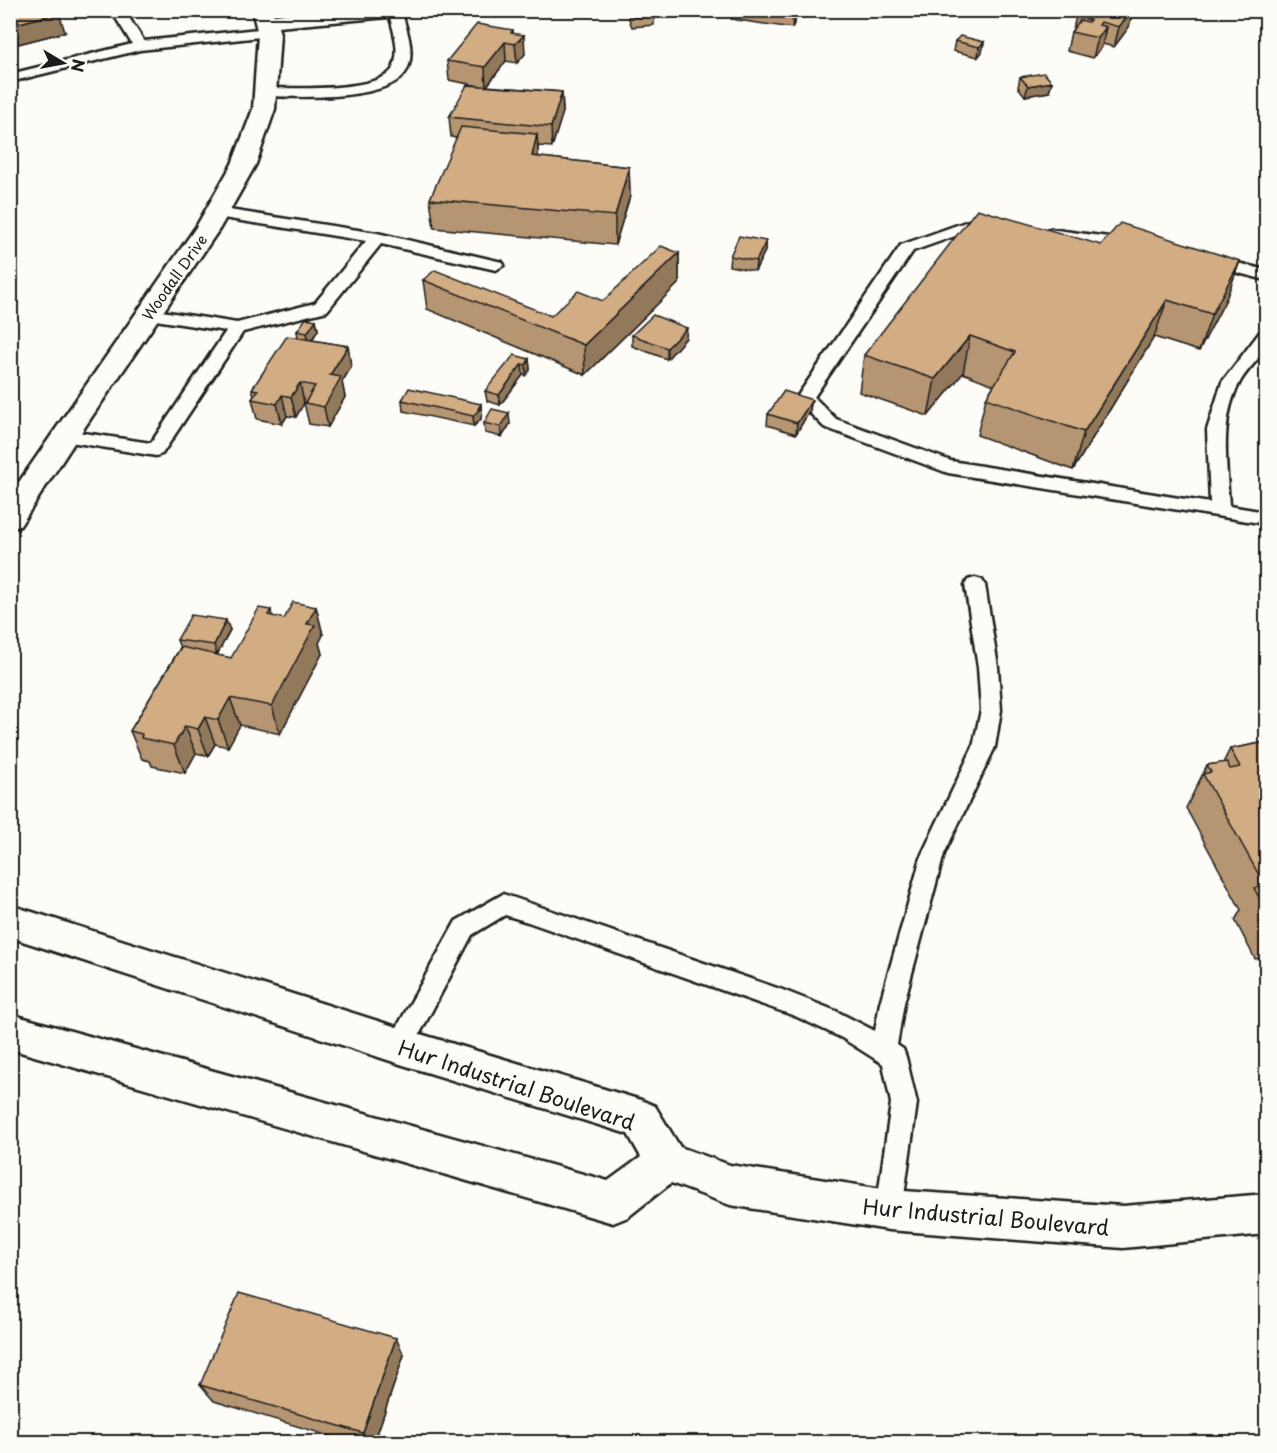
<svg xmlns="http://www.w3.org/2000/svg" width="1277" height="1453" viewBox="0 0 1277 1453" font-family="'Playpen Sans',sans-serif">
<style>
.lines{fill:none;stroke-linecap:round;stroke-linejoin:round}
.lane-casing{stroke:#1c1c1c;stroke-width:5}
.street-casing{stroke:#1c1c1c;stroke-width:5}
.lane{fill:#fdfcf7;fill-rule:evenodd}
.street{fill:#fdfcf7;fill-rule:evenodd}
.wall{fill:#b59572;stroke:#1c1c1c;stroke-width:1.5}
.shaded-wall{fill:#93795c;stroke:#1c1c1c;stroke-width:1.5}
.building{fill:#d2ad84;stroke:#1c1c1c;stroke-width:1.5}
.labels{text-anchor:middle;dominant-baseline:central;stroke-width:5;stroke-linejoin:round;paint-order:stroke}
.far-street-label{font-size:15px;fill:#1c1c1c;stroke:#fdfcf7}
.near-street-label{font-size:21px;fill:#1c1c1c;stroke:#fdfcf7}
</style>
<rect width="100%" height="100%" fill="#fdfcf7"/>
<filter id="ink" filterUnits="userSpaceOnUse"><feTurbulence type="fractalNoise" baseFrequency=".0167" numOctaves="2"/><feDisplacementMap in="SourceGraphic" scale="12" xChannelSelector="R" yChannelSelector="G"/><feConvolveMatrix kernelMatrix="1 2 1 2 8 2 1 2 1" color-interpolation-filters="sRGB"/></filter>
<g filter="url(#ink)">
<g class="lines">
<g class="lane-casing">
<g id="lane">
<polygon points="111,10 124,10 144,41 269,28 276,32 269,36 140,50 10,82 10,74 132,44"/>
<path d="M388 10H401C406 28 416 52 407 70 391 102 296 97 265 96L258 92 265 88C290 88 385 93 394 66 401 48 392 27 388 10Z"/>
<polygon points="216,208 377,233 502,262 504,265 496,270 381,244 327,311 243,332 162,454 156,456 58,440 55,436 58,432 64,430 151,443 226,331 149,319 143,318 141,314 143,310 149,309 237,323 315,303 366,241 211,216 208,213"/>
<path d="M974 219 993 223 996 226 988 231 975 229 913 251 814 397 836 419 951 461 1210 503 1207 430 1222 382 1260 332 1266 331C1266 359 1252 361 1240 382 1219 420 1227 465 1229 506L1266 512V524L948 473 824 427 799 402 796 398 799 394 901 245Z"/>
<polygon points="1049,229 1131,240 1139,245 1131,250 1043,237 1041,234"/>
<polygon points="1209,256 1266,270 1266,280 1203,264 1201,261 1203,258"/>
<polygon points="975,578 982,580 985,585 998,667 1001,710 995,747 944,854 904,1003 897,1045 903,1049 906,1057 917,1103 902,1210 898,1219 889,1223 880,1219 876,1210 891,1103 883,1064 842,1038 795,1016 528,922 505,915 472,935 409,1054 400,1057 391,1054 388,1046 391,1038 456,921 503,894 780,989 836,1011 875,1031 880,1003 922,854 973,747 981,710 978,667 965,585 968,580"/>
</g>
</g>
<g class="street-casing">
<g id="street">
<polygon points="252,10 272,10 274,15 324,10 409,10 406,14 399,16 278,27 280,34 275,109 256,164 220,228 74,443 20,526 10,529 10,495 196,227 232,164 253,109 258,34"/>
<polygon points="10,905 400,1028 641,1100 655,1106 680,1147 730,1165 889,1190 1123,1206 1266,1194 1266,1234 1123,1248 889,1230 730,1205 671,1183 628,1217 613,1223 10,1049 10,1014 608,1181 641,1157 628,1134 400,1064 10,937"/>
</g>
</g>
<use href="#lane" class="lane"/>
<use href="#street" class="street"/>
</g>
<g class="wall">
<polygon points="10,10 65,32 18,44 10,35"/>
<polygon points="629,10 652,10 654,15 654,25 632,27 629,19"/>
<polygon points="720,10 800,10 792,28 731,19 732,11 730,15 719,13"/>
<polygon points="1081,10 1133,10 1129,27 1114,47 1102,44 1102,47 1093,58 1067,51 1071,32 1073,29 1076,16"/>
<polygon points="513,30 513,33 525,54 517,63 506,61 487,86 562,92 563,112 552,147 538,146 538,157 629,167 630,196 615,245 434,228 430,199 457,138 451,137 449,117 479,86 449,80 447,61"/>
<polygon points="955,41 984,42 982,52 978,57 953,51"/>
<polygon points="1020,77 1049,92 1025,96 1018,87"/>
<polygon points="766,241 765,251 755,271 729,266 730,256"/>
<polygon points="1101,245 1240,261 1226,299 1199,351 1154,337 1073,470 977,435 986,398 994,385 963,373 928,416 859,392 864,355"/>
<polygon points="679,253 679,283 585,375 427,309 423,280 551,316 603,301"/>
<polygon points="316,320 318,330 312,340 348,346 351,367 342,382 345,397 328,427 309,424 304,403 296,417 287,416 282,424 257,419 252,399 254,396 252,389 298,338 297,331"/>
<polygon points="632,335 686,338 667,359 632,346"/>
<polygon points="529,359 530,370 526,375 523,375 500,405 487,401 485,391"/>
<polygon points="402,400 482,414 481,416 481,419 474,426 403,411"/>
<polygon points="810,410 796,434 767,425 768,414"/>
<polygon points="484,423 510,424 502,437 485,433"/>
<polygon points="316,607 323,635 319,643 322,654 280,734 240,725 228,747 215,744 208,756 196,753 185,773 152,766 150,761 142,759 130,731 180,648 177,640 230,630 217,655 231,658 271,610 272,616 284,619"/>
<polygon points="1266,742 1266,957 1255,959 1235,920 1241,910 1186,808 1207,765 1223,763 1230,749"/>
<polygon points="404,1355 374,1443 353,1443 214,1401 200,1385"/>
</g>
<g class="shaded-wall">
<polygon points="794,10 800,10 792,28"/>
<polygon points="1132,10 1133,10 1129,27 1114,47 1119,27"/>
<polygon points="59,13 65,32 18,44 11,25"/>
<polygon points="1106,27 1102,47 1093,58 1098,38"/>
<polygon points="524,35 525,54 517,63 515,44"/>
<polygon points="505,42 506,61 486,87 485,67"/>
<polygon points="984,42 982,52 978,57 979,47"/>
<polygon points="1052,82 1049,92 1025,96 1028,86"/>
<polygon points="562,92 563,112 552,147 551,127"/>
<polygon points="537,134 539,163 532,156"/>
<polygon points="629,167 630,196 615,245 615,216"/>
<polygon points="766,241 765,251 755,271 756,261"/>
<polygon points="679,253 679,283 585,375 584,345"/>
<polygon points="1240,261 1226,299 1199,351 1212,314"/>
<polygon points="1167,300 1154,337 1073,470 1084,432"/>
<polygon points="316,320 318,330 309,344 307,333"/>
<polygon points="687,328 686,338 667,359 667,348"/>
<polygon points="970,336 963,373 928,416 935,379"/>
<polygon points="348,346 351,367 342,382 345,397 328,427 324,407 330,375"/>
<polygon points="529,359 530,370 526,375 526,365"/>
<polygon points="522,364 523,375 500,405 499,395"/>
<polygon points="300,383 304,403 296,417 291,397"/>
<polygon points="282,395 287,416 282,424 277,404"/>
<polygon points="812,400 810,410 796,434 797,423"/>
<polygon points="481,404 482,414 481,416 481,419 474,426 473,416"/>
<polygon points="509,413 510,424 502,437 501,427"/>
<polygon points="316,607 323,635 319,643 322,654 280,734 272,706 307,624"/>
<polygon points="226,620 230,630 217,655 214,645"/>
<polygon points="230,698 240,725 228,747 218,720"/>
<polygon points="205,717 215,744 208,756 198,729"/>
<polygon points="185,726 196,753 185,773 174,745"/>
<polygon points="396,1338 404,1355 374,1443 369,1443 363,1433"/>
</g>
<g class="building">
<polygon points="10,10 58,10 59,13 11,25"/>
<polygon points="630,10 652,10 654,15 632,17"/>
<polygon points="1081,10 1132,10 1119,27 1101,22 1099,25 1106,27 1098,38 1071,32 1080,20 1088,22 1090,20 1076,16"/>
<polygon points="477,24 513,30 511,33 524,35 515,44 505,42 485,67 447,61"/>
<polygon points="960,36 984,42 979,47 955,41"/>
<polygon points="1044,73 1052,82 1028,86 1020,77"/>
<polygon points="467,85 562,92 551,127 449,117"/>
<polygon points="461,127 537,134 532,156 629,167 615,216 430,199"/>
<polygon points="977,209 1101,245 1120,223 1240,261 1212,314 1167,300 1084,432 986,398 1015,352 970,336 935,379 864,355"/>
<polygon points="739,236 766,241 756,261 730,256"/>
<polygon points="661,246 679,253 584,345 423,280 435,270 551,316 578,291 603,301"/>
<polygon points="653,315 687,328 667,348 632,335"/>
<polygon points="306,318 316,320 307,333 297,331"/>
<polygon points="287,336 348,346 330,375 341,377 324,407 305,403 315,386 300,383 291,397 282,395 277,404 252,399 258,390 252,389"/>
<polygon points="514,355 529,359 526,365 522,364 499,395 485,391"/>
<polygon points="409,388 481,404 478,409 480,409 473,416 402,400"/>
<polygon points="784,391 812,400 797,423 768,414"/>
<polygon points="492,409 509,413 501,427 484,423"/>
<polygon points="293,602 316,607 307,624 315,625 272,706 230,698 218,720 205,717 198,729 185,726 174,745 141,738 142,734 130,731 181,647 231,658 259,608 271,610 268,615 284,619"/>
<polygon points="191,615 226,620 214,645 177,640"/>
<polygon points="1266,742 1266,910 1254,888 1265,886 1203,774 1211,772 1207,765 1227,762 1230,769 1240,767 1230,749"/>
<polygon points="239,1293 396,1338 363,1433 200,1385"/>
</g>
</g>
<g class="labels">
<g class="far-street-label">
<text transform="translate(174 277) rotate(-55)">Woodall Drive</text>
</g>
<g class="near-street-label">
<text transform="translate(517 1084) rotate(18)">Hur Industrial Boulevard</text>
<text transform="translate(986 1216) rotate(5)">Hur Industrial Boulevard</text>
</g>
</g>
<rect width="1277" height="1453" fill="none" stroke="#fdfcf7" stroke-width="36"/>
<rect x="18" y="18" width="1241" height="1417" fill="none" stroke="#1c1c1c" stroke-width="2" filter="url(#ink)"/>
<g transform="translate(63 63) rotate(100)" stroke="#fdfcf7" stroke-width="4.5" paint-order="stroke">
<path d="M0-4.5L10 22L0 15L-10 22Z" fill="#1c1c1c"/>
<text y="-9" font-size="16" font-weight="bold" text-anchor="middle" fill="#1c1c1c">N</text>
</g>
</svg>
